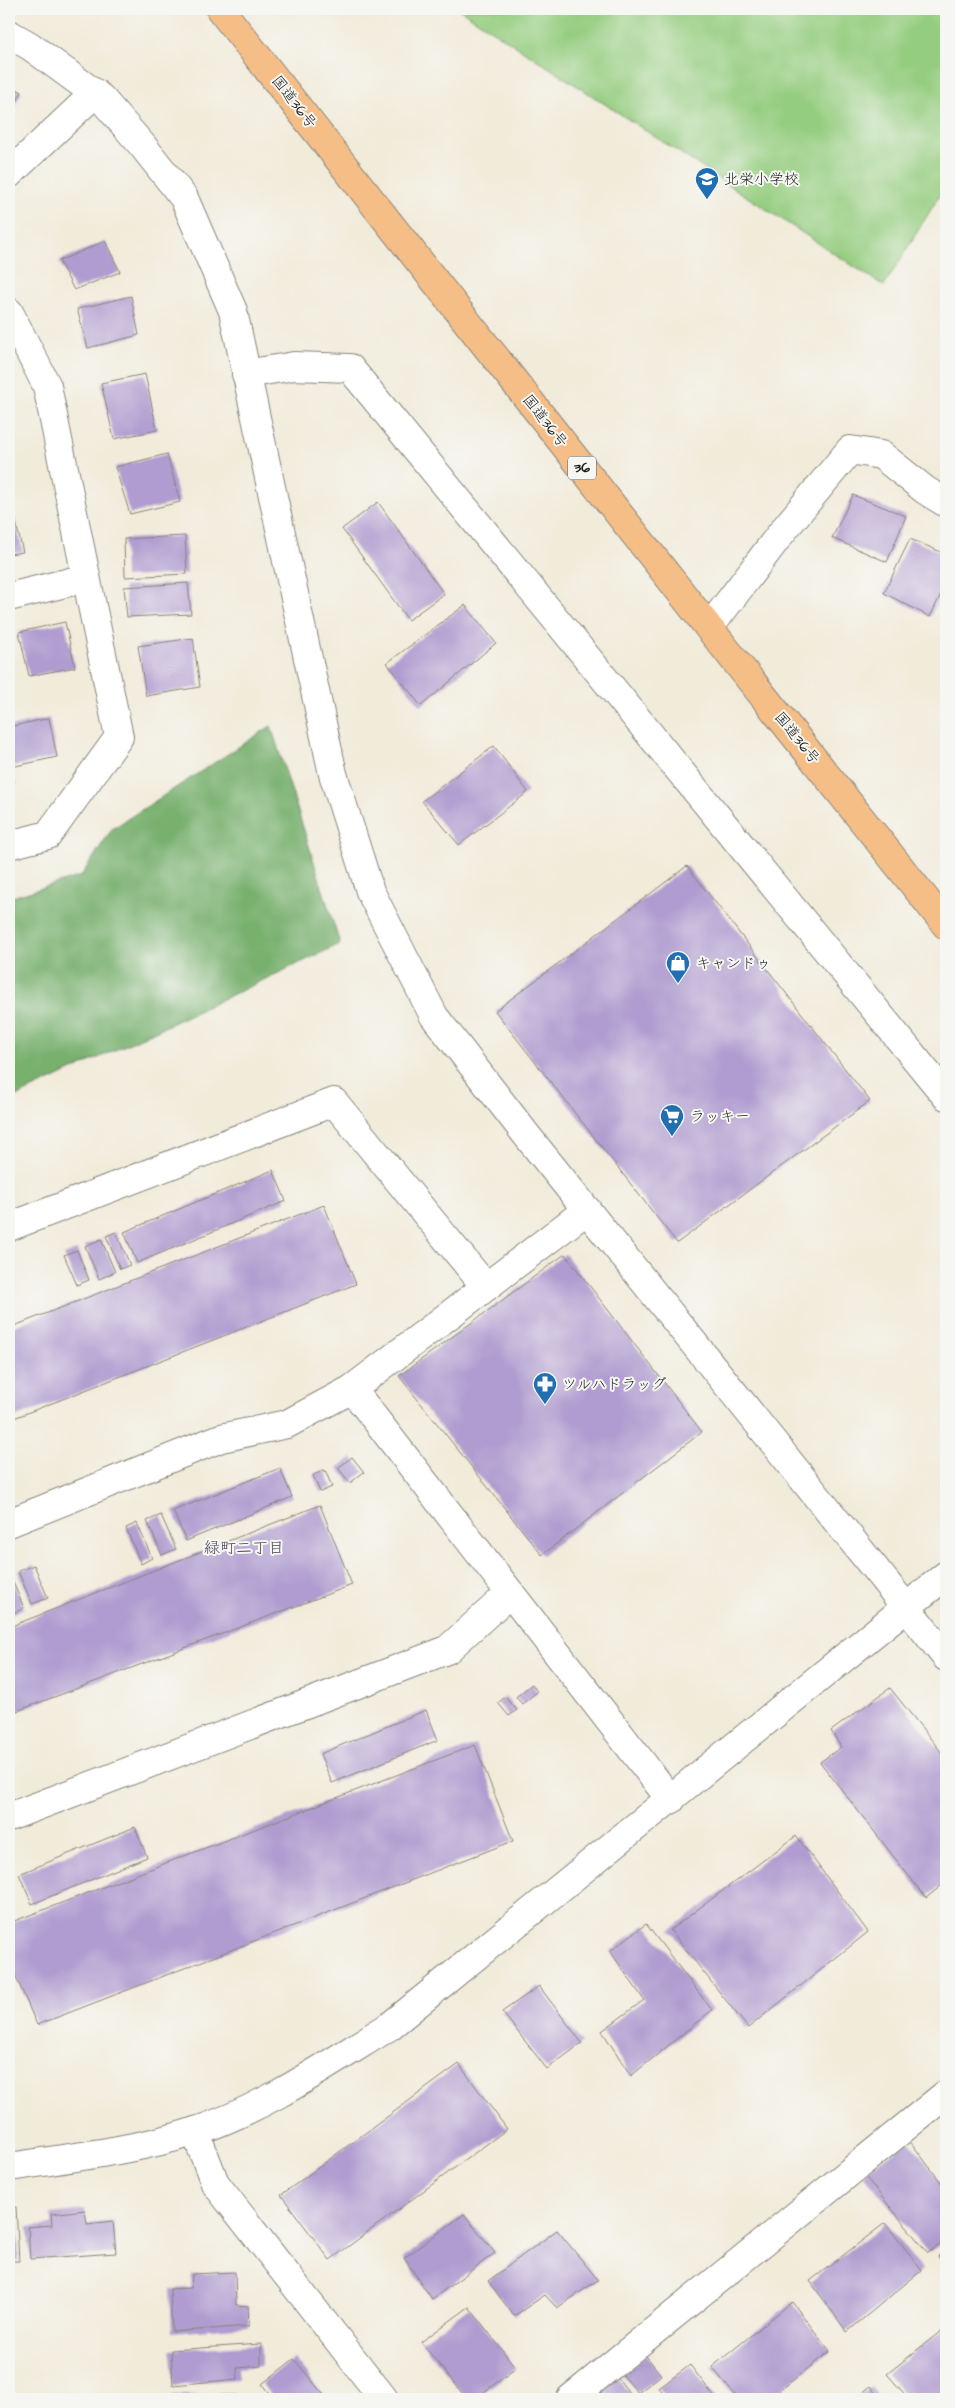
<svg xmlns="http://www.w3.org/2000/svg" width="955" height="2408" viewBox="0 0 955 2408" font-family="'Architects Daughter','Klee One',sans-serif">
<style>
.green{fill:#95cd80;stroke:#58744e}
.forest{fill:#78b06e;stroke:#4a6645}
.building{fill:#b09cd0}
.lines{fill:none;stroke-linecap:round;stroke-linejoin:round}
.minor-casing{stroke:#86847b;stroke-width:30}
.highway-casing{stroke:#86847b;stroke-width:30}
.minor{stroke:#fff;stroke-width:28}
.highway{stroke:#f6be87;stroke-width:28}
.labels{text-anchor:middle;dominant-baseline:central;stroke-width:4;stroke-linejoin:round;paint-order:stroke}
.shield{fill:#f6f6f2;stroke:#5d5d5c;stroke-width:1}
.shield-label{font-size:14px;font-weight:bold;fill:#1c1c1c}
.street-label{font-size:15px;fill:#1c1c1c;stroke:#f6f6f2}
.poi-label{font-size:15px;fill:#1c1c1c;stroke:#f6f6f2;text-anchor:start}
.neighbourhood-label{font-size:16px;fill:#50495b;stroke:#f6f6f2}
</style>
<rect width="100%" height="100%" fill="#f6f6f2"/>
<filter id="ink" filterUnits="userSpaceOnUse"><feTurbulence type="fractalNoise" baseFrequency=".02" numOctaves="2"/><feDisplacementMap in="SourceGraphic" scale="10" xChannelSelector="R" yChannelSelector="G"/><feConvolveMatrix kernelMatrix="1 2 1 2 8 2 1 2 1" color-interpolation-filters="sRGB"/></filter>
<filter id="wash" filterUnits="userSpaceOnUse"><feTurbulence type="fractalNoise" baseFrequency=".0096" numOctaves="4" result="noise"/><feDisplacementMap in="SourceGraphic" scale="20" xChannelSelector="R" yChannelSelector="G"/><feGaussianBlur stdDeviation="1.12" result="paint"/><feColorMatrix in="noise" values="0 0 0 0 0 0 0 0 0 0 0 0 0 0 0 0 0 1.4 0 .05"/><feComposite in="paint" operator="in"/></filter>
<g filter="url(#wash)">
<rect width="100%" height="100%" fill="#f1ebda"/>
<polygon class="green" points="459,9 946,9 946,185 884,286"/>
<polygon class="forest" points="271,726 340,944 9,1100 9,898 81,876 112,829"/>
<g id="blocks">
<g class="building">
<polygon points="9,85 22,92 9,115"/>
<polygon points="105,241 120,272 74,290 59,261"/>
<polygon points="131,296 139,335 88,348 77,309"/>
<polygon points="145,374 157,430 114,439 101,383"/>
<polygon points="167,454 180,502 130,514 115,467"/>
<polygon points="853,495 906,516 887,562 832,538"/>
<polygon points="378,502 444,594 408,620 342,529"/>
<polygon points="12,508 23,552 9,554 9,509"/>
<polygon points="185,536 187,574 125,577 124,539"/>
<polygon points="910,539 946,554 946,584 930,617 884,593"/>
<polygon points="188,583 191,614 127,617 124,587"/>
<polygon points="465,605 496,643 421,706 387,663"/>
<polygon points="65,622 75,667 29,676 19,632"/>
<polygon points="193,638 200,687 146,696 138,646"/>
<polygon points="49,718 57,757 11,767 14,783 9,784 9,727"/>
<polygon points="494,746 528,792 459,845 422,801"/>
<polygon points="687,866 870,1101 677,1243 495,1011"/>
<polygon points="273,1170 286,1201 137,1263 124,1232"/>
<polygon points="324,1205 356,1284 9,1420 9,1328"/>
<polygon points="116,1232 130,1265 120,1269 106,1236"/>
<polygon points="101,1239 115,1272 99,1279 85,1246"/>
<polygon points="77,1250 89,1280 77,1285 64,1255"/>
<polygon points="565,1254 702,1432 542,1555 399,1376"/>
<polygon points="352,1457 364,1472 350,1483 338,1468"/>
<polygon points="280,1468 292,1497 186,1541 173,1511"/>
<polygon points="325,1470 332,1487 320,1492 313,1475"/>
<polygon points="320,1505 352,1585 9,1714 9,1627"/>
<polygon points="161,1515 176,1549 162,1555 147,1521"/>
<polygon points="137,1523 152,1558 141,1564 126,1528"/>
<polygon points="34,1565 48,1598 32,1604 18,1571"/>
<polygon points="9,1573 24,1608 12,1614 9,1606"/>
<polygon points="532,1684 537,1692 522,1704 516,1697"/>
<polygon points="890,1688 946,1758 946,1882 926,1898 820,1762 841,1747 831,1731"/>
<polygon points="505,1697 517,1710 509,1716 498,1703"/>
<polygon points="426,1710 438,1740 332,1783 320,1754"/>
<polygon points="475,1745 513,1841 37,2025 9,1961 9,1923"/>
<polygon points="135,1827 147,1857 32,1904 19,1874"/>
<polygon points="796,1836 868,1932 748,2028 670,1930"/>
<polygon points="646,1924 712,2010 631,2076 602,2031 644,2000 610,1951"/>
<polygon points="539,1986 582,2043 547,2069 502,2012"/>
<polygon points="459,2064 507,2129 330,2260 281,2195"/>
<polygon points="909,2140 946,2189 946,2240 928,2253 863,2174"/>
<polygon points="16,2207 19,2261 9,2261 9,2208"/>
<polygon points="85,2210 87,2224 113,2221 116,2253 30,2259 28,2227 52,2225 51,2214"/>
<polygon points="464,2214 495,2253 432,2299 404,2258"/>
<polygon points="885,2223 922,2270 847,2332 810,2281"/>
<polygon points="557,2230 598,2280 557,2308 545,2295 514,2316 488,2281"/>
<polygon points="946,2250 946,2268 938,2256"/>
<polygon points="235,2272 236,2305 248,2306 249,2326 172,2332 170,2289 191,2288 192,2274"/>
<polygon points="792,2302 830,2351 769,2399 738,2399 712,2367"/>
<polygon points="469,2307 516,2368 475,2399 467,2399 421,2342"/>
<polygon points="946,2327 946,2399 909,2399 887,2374"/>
<polygon points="261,2344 261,2366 237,2368 238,2379 173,2385 171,2350"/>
<polygon points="646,2356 661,2375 638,2393 622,2374"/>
<polygon points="294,2359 327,2399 273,2399 262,2384"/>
<polygon points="690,2365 716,2399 667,2399 659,2388"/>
<polygon points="617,2377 634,2399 588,2399"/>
<polygon points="871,2386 881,2399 854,2399"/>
<rect x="172" y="2395" width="67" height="4"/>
</g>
</g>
</g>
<g filter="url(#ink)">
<use href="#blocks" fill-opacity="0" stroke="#86847b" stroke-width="1"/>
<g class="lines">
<g class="minor-casing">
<g id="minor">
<polyline points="9,34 30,46 101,98 142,145 184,198 233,311 333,774 370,891 434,1016 528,1137 946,1657"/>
<polyline points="9,174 95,93"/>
<polyline points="9,312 47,386 119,737 48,835 9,845"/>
<polyline points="246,374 294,366 350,368 946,1096"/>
<polyline points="9,597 86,578"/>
<polyline points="709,628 782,532 850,450 881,455 925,490 946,503"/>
<polyline points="587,1210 352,1389 671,1800"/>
<polyline points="9,1227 334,1102 486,1287"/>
<polyline points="9,1523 221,1438 287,1424 352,1389"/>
<polyline points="9,1817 447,1650 510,1593"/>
<polyline points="195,2131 215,2183 384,2399"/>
<path d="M9 2167C69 2158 138 2150 196 2131 265 2108 328 2064 390 2026L946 1575"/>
<polyline points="570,2399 946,2094"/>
</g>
</g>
<g class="highway-casing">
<polyline id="highway" points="220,9 709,628 946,925"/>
</g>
<use href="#minor" class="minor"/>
<use href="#highway" class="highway"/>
</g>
</g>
<defs>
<g id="school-pin" transform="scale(1.25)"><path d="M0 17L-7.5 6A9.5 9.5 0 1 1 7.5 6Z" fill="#1f6fb2" stroke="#f6f6f2"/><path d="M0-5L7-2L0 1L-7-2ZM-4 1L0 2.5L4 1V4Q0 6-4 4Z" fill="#fff"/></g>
<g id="shop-pin" transform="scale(1.25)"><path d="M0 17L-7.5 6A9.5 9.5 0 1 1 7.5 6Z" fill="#1f6fb2" stroke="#f6f6f2"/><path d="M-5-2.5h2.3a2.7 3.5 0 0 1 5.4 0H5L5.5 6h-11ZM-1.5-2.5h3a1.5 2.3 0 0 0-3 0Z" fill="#fff"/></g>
<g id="supermarket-pin" transform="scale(1.25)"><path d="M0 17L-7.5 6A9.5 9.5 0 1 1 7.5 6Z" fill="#1f6fb2" stroke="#f6f6f2"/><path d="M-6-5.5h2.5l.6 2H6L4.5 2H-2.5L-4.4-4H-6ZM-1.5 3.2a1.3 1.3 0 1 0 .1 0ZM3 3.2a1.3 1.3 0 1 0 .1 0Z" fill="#fff"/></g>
<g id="pharmacy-pin" transform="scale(1.25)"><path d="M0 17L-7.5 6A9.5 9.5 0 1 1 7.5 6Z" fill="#1f6fb2" stroke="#f6f6f2"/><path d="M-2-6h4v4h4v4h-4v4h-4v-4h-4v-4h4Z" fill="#fff"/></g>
</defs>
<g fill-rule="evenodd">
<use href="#school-pin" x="707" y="179"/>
<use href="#shop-pin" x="678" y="963"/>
<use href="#supermarket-pin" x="672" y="1116"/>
<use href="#pharmacy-pin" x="545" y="1384"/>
</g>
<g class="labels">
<rect class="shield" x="568" y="456.5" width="28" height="23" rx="4"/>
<g class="shield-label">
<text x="582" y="468">36</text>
</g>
<g class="street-label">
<text transform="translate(294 102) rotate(52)">国道36号</text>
<text transform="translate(545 421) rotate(52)">国道36号</text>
<text transform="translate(797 738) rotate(51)">国道36号</text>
</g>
<g class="poi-label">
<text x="724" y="179">北栄小学校</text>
<text x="696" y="963">キャンドゥ</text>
<text x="690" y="1116">ラッキー</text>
<text x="562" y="1384">ツルハドラッグ</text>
</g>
<g class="neighbourhood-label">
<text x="244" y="1548">緑町二丁目</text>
</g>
</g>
<rect width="955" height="2408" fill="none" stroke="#f6f6f2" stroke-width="30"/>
</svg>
